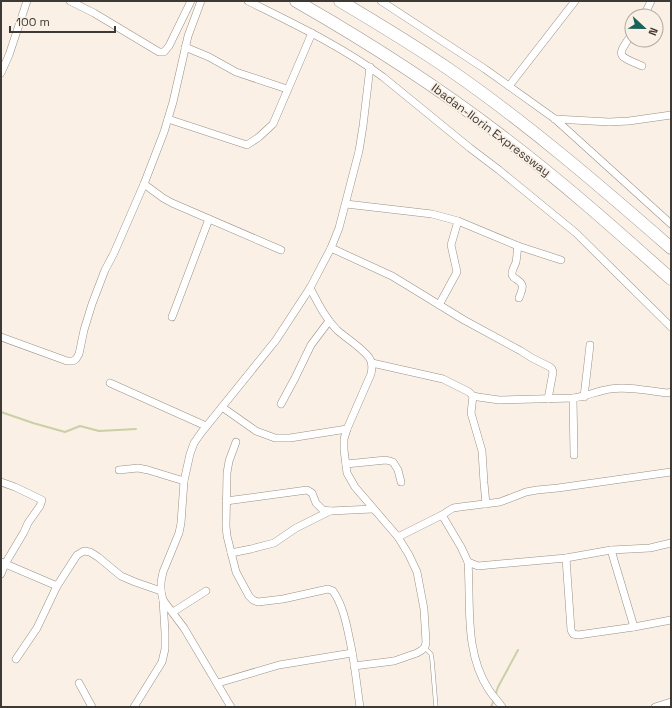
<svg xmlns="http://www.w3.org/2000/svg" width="672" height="708" viewBox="0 0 672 708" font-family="'Space Grotesk',sans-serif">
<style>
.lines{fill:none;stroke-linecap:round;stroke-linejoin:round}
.stream{stroke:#c9d0a5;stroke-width:2}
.service-casing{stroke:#999085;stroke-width:4.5}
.minor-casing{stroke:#999085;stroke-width:8}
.motorway-casing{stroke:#999085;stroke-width:13}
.service{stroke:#fff;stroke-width:3.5}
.minor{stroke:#fff;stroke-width:7}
.motorway{stroke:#fff;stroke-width:12}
.labels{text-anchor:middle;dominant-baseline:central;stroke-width:3.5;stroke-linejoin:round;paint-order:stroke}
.street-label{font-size:12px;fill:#3d3934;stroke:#faf0e5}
</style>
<rect width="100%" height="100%" fill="#faf0e5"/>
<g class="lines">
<g class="stream">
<polyline points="1,412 33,423 65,432 80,426 99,431 136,429"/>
<polyline points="495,696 498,687 518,650"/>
<polyline points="491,707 494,700"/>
</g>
<g class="service-casing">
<polyline id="service" points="425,648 431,654 432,660 436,707"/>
</g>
<g class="minor-casing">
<g id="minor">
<polyline points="70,1 94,13 159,52 164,52 169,46 191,1"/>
<path d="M248 1C294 24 341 46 383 77L470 148 499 170 576 233 671 327"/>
<polyline points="381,1 485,69 555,119 671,224"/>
<polyline points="644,16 651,1"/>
<path d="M632 34C616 57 617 55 642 66"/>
<polyline points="185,47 209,57 236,72 287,89"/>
<polyline points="1,73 9,55 27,1"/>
<polyline points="509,86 575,1"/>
<polyline points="168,119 247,145 259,137 273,124 312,33"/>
<polyline points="555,119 609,122 629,121 671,115"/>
<polyline points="144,184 163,198 172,203 281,250"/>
<polyline points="346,204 432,214 458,221 518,246 561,260"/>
<path d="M518 246C517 251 517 257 516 262 515 266 511 271 512 275 513 277 514 278 516 279 526 285 522 289 519 298"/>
<polyline points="331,248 392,276 464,320 521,351 532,358 550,367 552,369 553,372 548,399"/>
<path d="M310 288C318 303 325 318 337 330 347 339 364 349 370 359 373 364 372 369 371 374L347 429 344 439V450L347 473 355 487 398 537 409 555 417 572 424 609 426 642 425 647 422 650 417 653 394 661 354 666"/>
<polyline points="439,305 457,272 451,245 458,221"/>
<polyline points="172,317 209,219"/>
<polyline points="1,337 67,361 73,361 76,359 79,354 84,330 92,304 105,270 114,253 144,184 164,132 173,102 188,36 201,1"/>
<path d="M372 363 443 379 469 392 473 396 478 397 499 400 573 398C586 396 598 391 610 389 629 386 649 391 668 393L671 392"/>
<polyline points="110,383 206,426"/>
<polyline points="473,396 471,413 482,451 484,483 486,504"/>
<polyline points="584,397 590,345"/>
<polyline points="573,398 574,455"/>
<polyline points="281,404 295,378 311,345 329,321"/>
<polyline points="222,407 256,431 275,438 290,438 347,429"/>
<path d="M236 442 229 461 227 473 226 526 227 536 236 572 249 596 253 600 258 602 283 599 328 589 333 591C344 607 347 627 351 646 355 666 357 687 360 707"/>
<polyline points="346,464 386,460 393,462 398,470 401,482"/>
<polyline points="119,470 138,468 148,470 184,481"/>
<polyline points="1,482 15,487 42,500 40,506 28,523 24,532 5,564 1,574"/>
<polyline points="226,501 307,490 312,493 316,503 323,510 330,511 373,509"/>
<polyline points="442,515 461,547 468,562"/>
<polyline points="398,537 442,515 453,508 460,507 500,502 526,492 537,490 558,488 671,472"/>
<polyline points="611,550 634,627"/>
<polyline points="231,553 251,549 274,543 296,528 330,511"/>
<polyline points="566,558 571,630 573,634 578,635 634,627 671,620"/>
<polyline points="1,562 57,586"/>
<polyline points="173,612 206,591"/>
<polyline points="16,659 37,628 57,586 77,555 84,551 90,552 98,557 121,576 135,582 161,591"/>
<polyline points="79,683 92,707"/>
<polyline points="218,683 279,665 352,653"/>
<polyline points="134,707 162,662 165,649 165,632 163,600"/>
<polyline points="231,707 184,628 163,600 161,591 161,582 163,572 179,533 181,523 184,481 190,454 194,443 201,433 276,340 310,288 331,248 339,228 359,151 363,126 370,67"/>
<path d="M502 707C498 701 493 696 489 690 464 652 471 605 468 562L478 566 566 558 611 550 650 548 671 543"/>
<polyline points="655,707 671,702"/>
</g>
</g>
<g class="motorway-casing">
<g id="motorway">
<path d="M296 1C366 41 435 85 499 134 559 179 615 229 671 279"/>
<path d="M340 1C377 23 414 45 450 70 528 124 600 186 671 248"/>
</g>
</g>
<use href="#service" class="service"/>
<use href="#minor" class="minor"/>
<use href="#motorway" class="motorway"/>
</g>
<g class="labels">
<g class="street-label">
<text transform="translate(491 130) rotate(37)">Ibadan-Ilorin Expressway</text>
</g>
</g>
<rect width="672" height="708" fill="none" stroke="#3d3934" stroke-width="4"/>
<g transform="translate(644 28) rotate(112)"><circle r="19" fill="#faf0e5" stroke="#aea79e"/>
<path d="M0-3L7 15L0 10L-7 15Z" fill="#18635a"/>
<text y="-6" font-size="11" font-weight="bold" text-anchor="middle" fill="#3d3934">N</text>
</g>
<path d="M10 26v6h105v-6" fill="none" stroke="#3d3934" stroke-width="2"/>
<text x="16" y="26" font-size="12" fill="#3d3934" stroke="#faf0e5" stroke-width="3" paint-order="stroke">100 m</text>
</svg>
